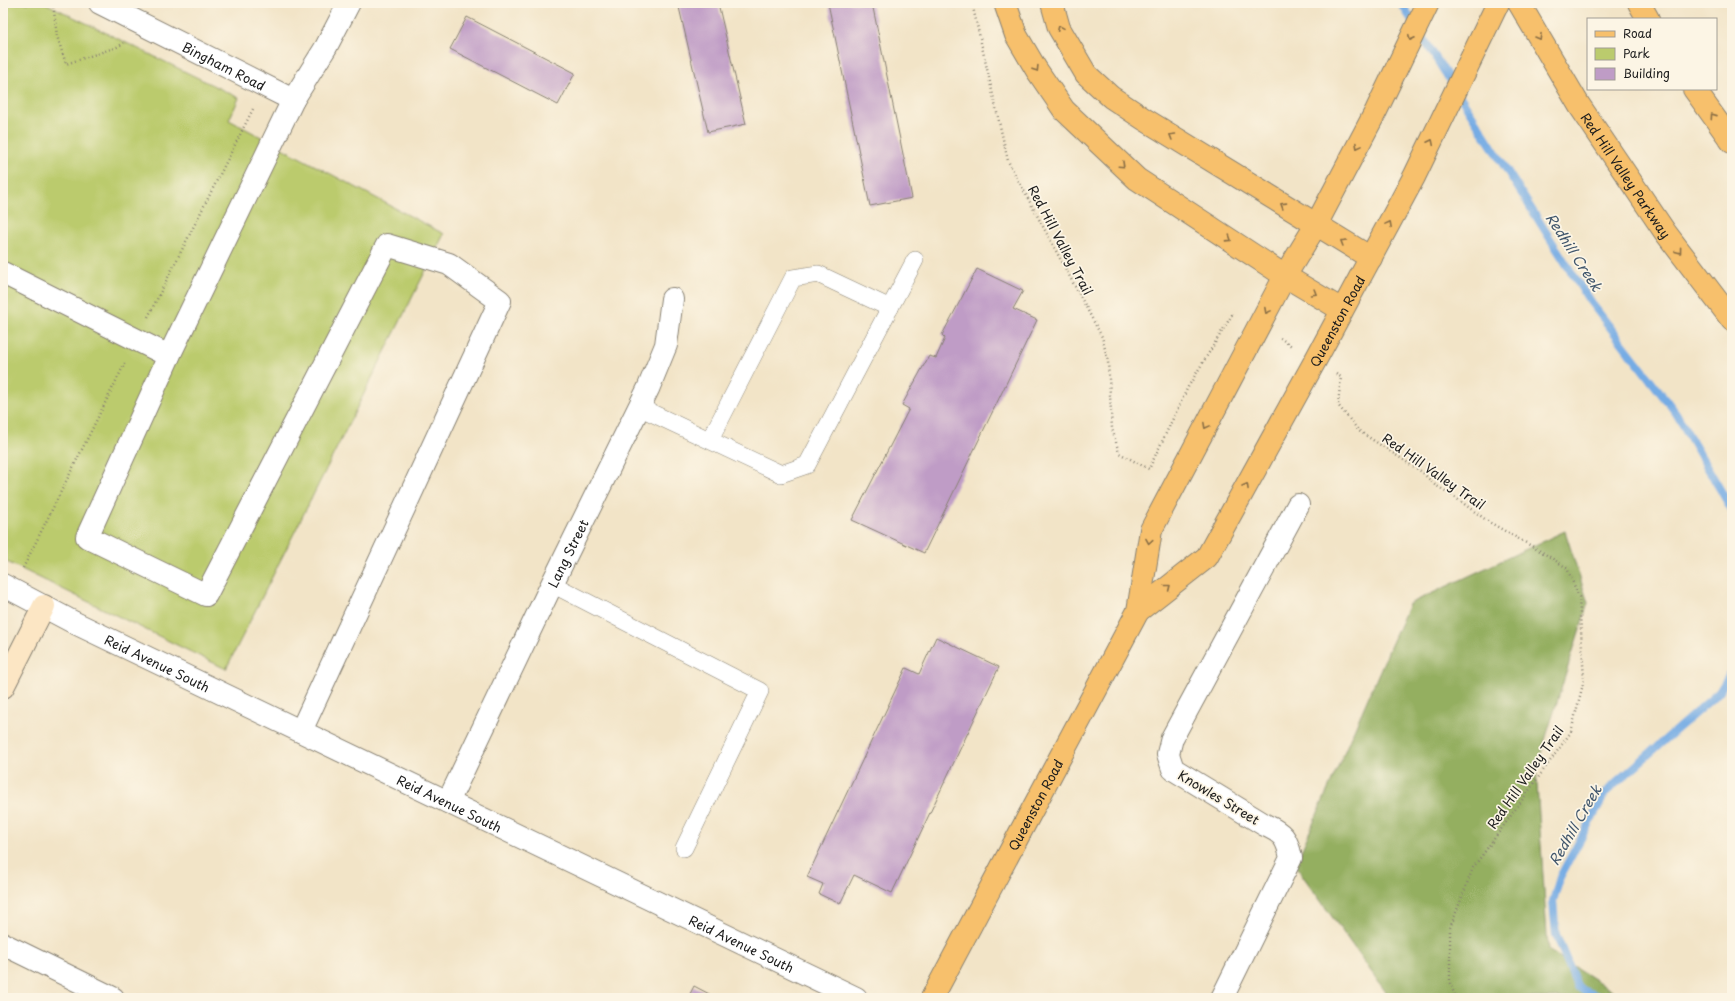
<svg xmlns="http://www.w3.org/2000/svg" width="1735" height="1001" viewBox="0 0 1735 1001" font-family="'Playpen Sans',sans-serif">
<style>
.green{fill:#bbcb6d;stroke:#6c7444}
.forest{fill:#94af60;stroke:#58663e}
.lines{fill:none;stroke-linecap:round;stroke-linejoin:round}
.stream{stroke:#76ace4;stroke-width:8}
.building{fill:#bf9cc6}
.lane-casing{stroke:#878072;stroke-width:18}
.street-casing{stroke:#878072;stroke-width:24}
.secondary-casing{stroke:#878072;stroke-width:24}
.primary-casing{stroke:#878072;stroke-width:24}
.highway-casing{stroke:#878072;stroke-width:24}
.path{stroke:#878072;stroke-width:2.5;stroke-dasharray:1 3;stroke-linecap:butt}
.lane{stroke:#fff;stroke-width:17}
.street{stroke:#fff;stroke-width:22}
.secondary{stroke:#fce6c4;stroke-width:22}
.primary{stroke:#f7c06c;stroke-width:22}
.highway{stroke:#f7c06c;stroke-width:22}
.oneway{stroke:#8a6e44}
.labels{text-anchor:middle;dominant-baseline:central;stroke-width:3.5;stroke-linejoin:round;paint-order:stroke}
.street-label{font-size:13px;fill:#1c1c1c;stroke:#fcf5e5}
.water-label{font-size:14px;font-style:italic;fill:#40566c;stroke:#fcf5e5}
</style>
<rect width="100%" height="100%" fill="#fcf5e5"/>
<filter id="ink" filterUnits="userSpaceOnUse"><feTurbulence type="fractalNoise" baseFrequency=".025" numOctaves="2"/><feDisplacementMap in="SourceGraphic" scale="8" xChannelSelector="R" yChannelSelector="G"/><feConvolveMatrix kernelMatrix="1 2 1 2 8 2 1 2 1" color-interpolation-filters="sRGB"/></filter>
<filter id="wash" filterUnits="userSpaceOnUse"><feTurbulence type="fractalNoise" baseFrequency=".012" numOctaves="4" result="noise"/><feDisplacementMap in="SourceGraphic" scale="16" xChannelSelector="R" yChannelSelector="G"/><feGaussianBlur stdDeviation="0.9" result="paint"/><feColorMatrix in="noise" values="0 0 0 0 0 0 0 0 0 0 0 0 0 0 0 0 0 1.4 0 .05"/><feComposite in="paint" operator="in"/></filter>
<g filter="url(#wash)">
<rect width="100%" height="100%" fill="#f2e4c7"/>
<polygon class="green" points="3,3 45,3 239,98 229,120 444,234 226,669 3,560"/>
<polygon class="forest" points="1565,531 1588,603 1536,769 1548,950 1624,998 1390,998 1295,865 1409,604"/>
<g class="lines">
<g class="stream">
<polyline points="1401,3 1589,300 1676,413 1732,510"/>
<polyline points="1602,998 1578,988 1556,935 1553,901 1560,877 1606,792 1719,692 1732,671"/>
</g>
</g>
<g id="blocks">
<g class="building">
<polygon points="678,3 718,3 746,124 708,132"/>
<polygon points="828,3 872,3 912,198 870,206"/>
<polygon points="467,17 575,73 558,105 450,49"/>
<polygon points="977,269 1023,291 1013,309 1037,320 924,553 852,520 909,409 902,405 929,356 936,358 945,338 942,335"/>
<polygon points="936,637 999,667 892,893 854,875 840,904 819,894 823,884 807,877 906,668 919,674"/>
<polygon points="694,986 717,998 688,998"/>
</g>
</g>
</g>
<g filter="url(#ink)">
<use href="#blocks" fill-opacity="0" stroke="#878072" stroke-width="1"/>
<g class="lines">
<g class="lane-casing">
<g id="lane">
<polyline points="639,407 781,474 807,465 915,260"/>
<polyline points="710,440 793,278 818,274 890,308"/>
<polyline points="552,584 760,691 684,848"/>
</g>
</g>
<g class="street-casing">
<g id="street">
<path id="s1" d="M100 3 293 100 326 47 349 3"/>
<polyline points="3,273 169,356 293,100"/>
<polyline points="169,356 87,537 206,595 387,245 449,264 500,301 301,731"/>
<path id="s2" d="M3 585 73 622 856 998"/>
<path id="s3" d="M448 802 552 584 648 389 666 345 672 299"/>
<polyline points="3,944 113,998"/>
<path d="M1222 998 1291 858C1287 838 1283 833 1265 825L1173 769 1168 754 1172 738 1298 505"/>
</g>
</g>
<g class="secondary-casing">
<polyline id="secondary" points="3,687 44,606"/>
</g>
<g class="primary-casing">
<g id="primary">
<path id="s4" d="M1138 611 1207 557 1315 361 1414 177 1498 3"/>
<path id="s5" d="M932 998 1138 611 1151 530 1285 276 1316 225 1376 111 1428 3"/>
</g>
</g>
<g class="highway-casing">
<g id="highway">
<polyline points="1005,3 1016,35 1036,69 1064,110 1137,179 1285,276 1342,310"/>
<polyline points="1052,3 1059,28 1086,74 1111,97 1144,119 1371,258"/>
<path id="s6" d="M1519 3 1579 105 1665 232 1732 320"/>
<polyline points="1639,3 1648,19"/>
<polyline points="1694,89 1732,142"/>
</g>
</g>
<g class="path">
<polyline points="53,3 57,36 66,64 117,47 124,43"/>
<polyline points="972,3 1008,161 1102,337 1108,361 1112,428 1119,453 1149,469 1188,387 1232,315 1235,316"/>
<polyline points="148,317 253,109"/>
<polyline points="1280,338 1293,347"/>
<polyline points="1336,374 1341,377 1338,405 1359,431 1422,472 1435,485 1449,493 1489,522 1542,552 1567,568 1579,597 1584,680 1571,732 1473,868 1450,928 1450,983 1456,998"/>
<polyline points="23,568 125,363"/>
</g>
<use href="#lane" class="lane"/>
<use href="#street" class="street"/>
<use href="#secondary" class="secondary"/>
<use href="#primary" class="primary"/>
<use href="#highway" class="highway"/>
</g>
<defs><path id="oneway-chevron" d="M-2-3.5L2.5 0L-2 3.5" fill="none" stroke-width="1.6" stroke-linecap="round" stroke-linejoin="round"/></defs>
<g class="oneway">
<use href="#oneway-chevron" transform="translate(1060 28) rotate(-114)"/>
<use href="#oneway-chevron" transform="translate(1539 37) rotate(60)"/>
<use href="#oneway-chevron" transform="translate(1411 38) rotate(116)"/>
<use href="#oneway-chevron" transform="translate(1036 69) rotate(58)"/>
<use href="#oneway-chevron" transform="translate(1713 116) rotate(-125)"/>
<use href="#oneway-chevron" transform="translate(1172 136) rotate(-149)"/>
<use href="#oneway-chevron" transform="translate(1431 142) rotate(-64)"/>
<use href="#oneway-chevron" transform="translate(1358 146) rotate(118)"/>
<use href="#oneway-chevron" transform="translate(1122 165) rotate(43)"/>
<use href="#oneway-chevron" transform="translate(1283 205) rotate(-148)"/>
<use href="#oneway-chevron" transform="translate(1389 224) rotate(-62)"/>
<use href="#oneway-chevron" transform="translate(1229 239) rotate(33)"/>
<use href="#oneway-chevron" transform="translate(1343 242) rotate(-149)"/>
<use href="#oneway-chevron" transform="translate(1679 251) rotate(53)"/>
<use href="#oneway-chevron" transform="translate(1314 293) rotate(31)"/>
<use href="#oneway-chevron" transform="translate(1267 311) rotate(118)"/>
<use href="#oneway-chevron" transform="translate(1206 426) rotate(118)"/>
<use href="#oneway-chevron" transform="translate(1246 486) rotate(-61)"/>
<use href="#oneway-chevron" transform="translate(1149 541) rotate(99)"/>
<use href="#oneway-chevron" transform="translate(1168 587) rotate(-38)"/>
</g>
</g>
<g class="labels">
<g class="street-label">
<text stroke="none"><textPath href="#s1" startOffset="139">Bingham Road</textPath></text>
<text stroke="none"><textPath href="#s6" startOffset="203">Red Hill Valley Parkway</textPath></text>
<text transform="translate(1061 240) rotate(62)">Red Hill Valley Trail</text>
<text stroke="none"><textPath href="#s4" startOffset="357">Queenston Road</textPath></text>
<text transform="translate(1434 471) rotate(35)">Red Hill Valley Trail</text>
<text stroke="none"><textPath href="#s3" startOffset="276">Lang Street</textPath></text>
<text stroke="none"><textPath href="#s2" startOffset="173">Reid Avenue South</textPath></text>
<text transform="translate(1525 777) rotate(-55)">Red Hill Valley Trail</text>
<text transform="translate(1219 797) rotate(31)">Knowles Street</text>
<text stroke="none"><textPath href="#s2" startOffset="497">Reid Avenue South</textPath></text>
<text stroke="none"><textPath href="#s5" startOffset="219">Queenston Road</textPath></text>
<text stroke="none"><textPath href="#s2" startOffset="821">Reid Avenue South</textPath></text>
</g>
<g class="water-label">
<text transform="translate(1574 252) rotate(57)">Redhill Creek</text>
<text transform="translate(1575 825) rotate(-60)">Redhill Creek</text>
</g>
</g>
<rect width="1735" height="1001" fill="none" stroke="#fcf5e5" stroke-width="16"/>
<rect x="1587" y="18" width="130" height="72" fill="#fcf5e5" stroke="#a29e95"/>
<rect x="1595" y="31" width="20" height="6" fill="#f7c06c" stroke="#a29e95"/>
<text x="1623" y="38" font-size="12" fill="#1c1c1c">Road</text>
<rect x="1595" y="48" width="20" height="12" fill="#bbcb6d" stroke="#a29e95"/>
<text x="1623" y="58" font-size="12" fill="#1c1c1c">Park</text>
<rect x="1595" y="68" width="20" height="12" fill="#bf9cc6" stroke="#a29e95"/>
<text x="1623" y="78" font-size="12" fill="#1c1c1c">Building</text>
</svg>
